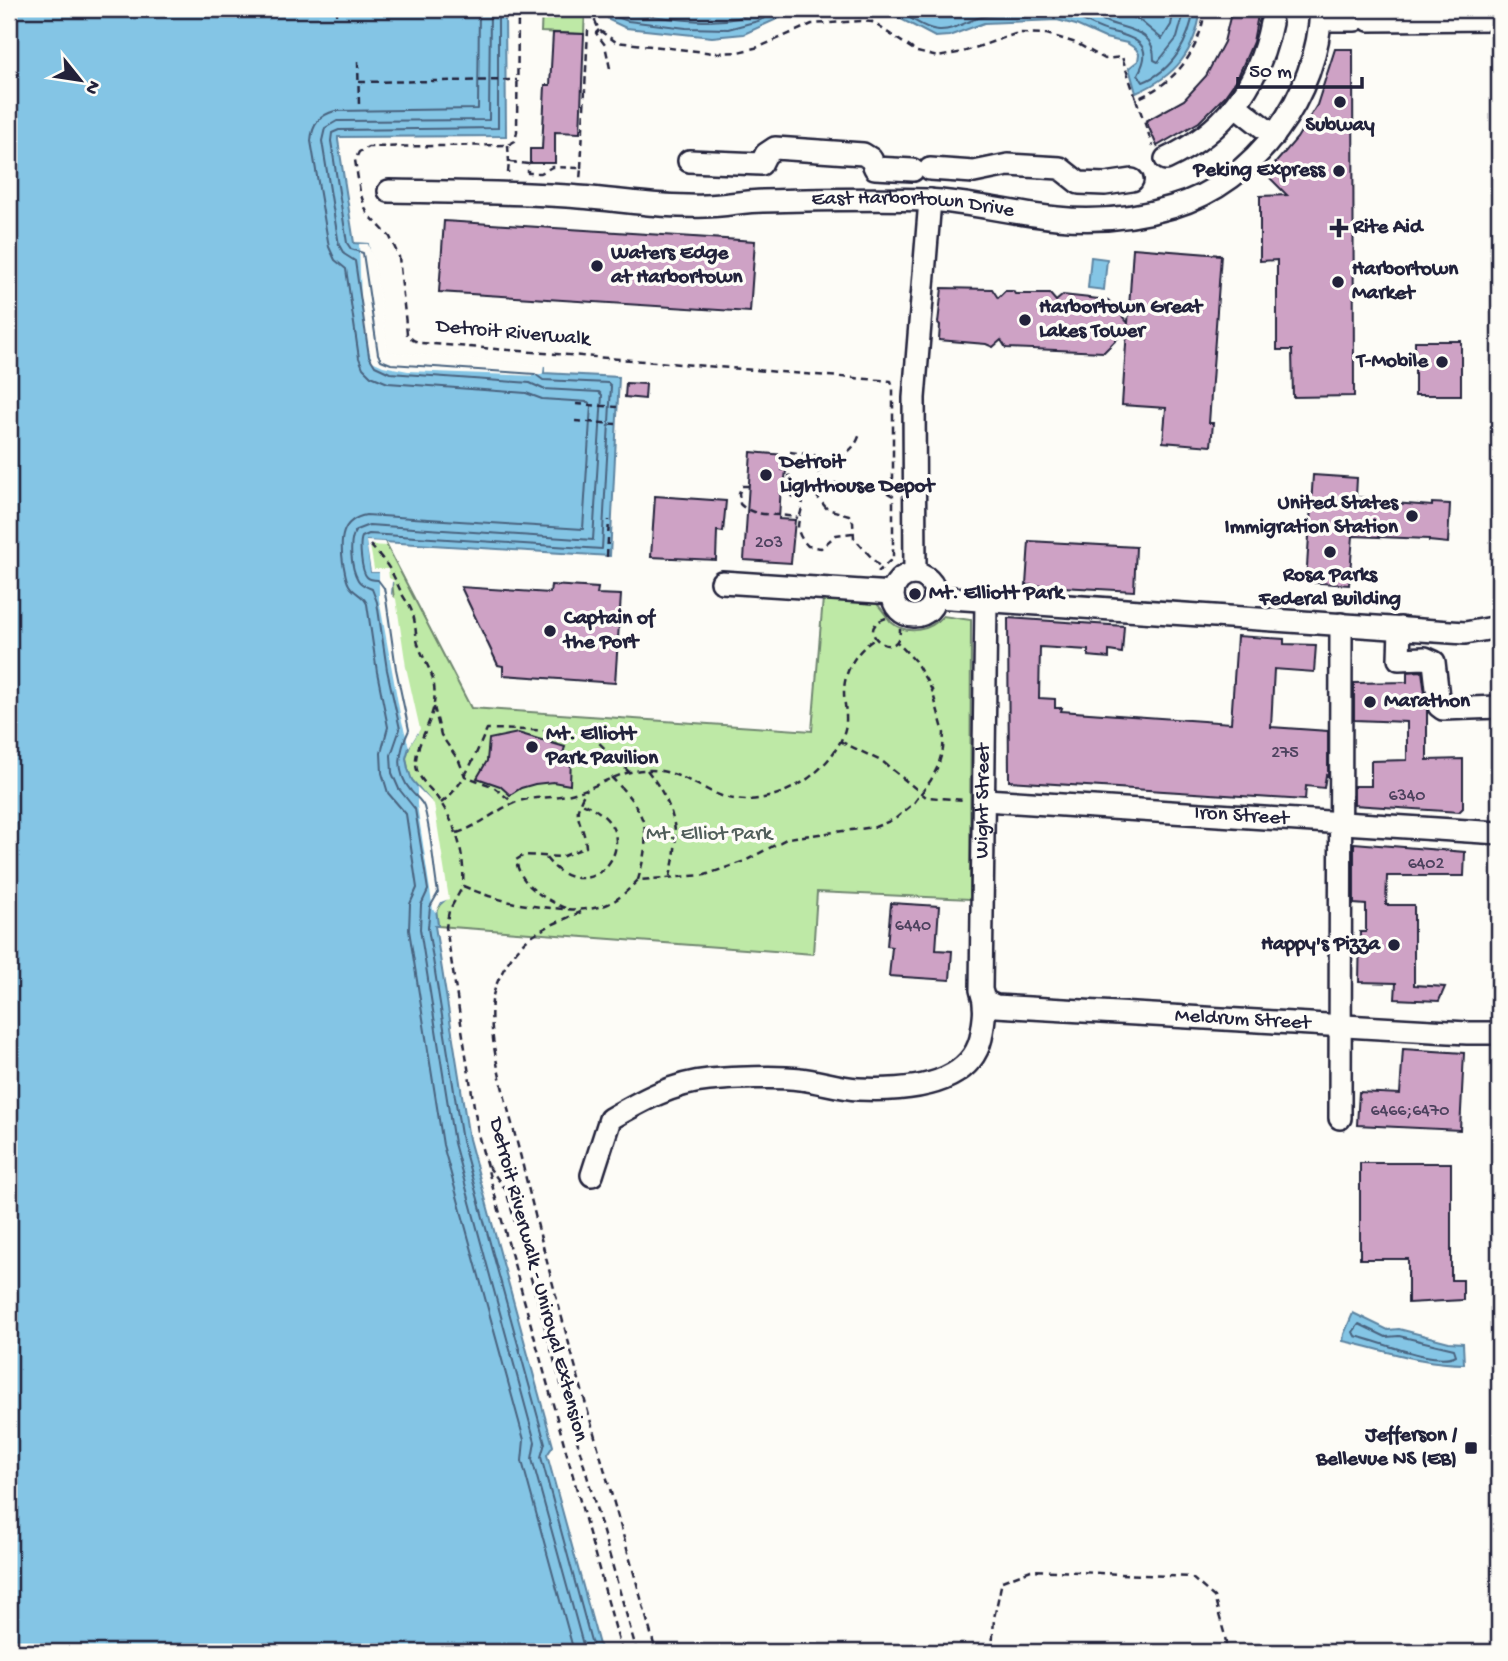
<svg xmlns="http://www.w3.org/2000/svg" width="1508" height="1661" viewBox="0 0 1508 1661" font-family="'Gochi Hand',sans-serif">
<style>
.green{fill:#bee9a6;stroke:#708670;stroke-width:2}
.water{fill:#84c5e5;stroke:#5d84a1;stroke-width:2}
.pier{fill:#fdfcf7}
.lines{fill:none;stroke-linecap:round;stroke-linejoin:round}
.shore{stroke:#49637f;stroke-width:2}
.building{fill:#cea2c5;stroke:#22223b;stroke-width:2}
.minor-casing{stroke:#22223b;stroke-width:26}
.path{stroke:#22223b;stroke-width:2.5;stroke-dasharray:7 5;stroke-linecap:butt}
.minor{stroke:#fdfcf7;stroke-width:21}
.poi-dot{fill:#22223b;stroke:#fdfcf7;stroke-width:2.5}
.labels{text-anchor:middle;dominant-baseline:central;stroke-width:7;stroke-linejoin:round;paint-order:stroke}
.number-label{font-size:18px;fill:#4d425e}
.poi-label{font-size:21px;font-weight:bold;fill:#22223b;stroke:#fdfcf7;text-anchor:start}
.street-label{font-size:21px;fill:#22223b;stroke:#fdfcf7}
.park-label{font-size:21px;fill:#515e5b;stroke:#fdfcf7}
</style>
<rect width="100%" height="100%" fill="#fdfcf7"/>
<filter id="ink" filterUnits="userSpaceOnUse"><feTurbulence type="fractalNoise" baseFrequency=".0143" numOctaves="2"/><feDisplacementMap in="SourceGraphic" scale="14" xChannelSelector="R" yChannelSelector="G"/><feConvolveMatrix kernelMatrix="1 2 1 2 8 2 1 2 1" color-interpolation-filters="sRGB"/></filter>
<g filter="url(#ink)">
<g class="green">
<polygon points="542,9 585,9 584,34 541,32"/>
<path d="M366 541 385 542 471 708 812 731 823 598 877 604C882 609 886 616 891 622 907 636 930 631 943 616L971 620 970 899 817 892 813 954 438 926 436 912 441 902 430 801 411 780 408 769 406 758 410 743 392 582 371 572Z"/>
</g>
<g class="water">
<polygon points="9,9 505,9 506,136 338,137 338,140 354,243 368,244 385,354 544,368 544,373 619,377 610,556 367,541 371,572 386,572 385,581 392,582 391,594 417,733 410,744 406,758 408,769 412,780 430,801 446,899 436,908 438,926 435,926 469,1139 553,1446 547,1455 601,1652 9,1652"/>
<polygon points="604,9 799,9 744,34 712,37 626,28 609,20"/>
<path d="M882 9H1201C1195 52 1176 76 1136 93L1129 68 1138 61 1139 54 1136 49 1127 43 1105 38 1076 25 1057 20 984 23 949 36 935 37Z"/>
<polygon points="1091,257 1107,259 1104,290 1088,288"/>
<path d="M1353 1313 1388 1330 1399 1329 1449 1342 1463 1343 1464 1364C1421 1364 1385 1350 1343 1341L1344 1334Z"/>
</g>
<g class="pier">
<polygon points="359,244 368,244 375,264 388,352 544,365 543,373 538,376 408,371 383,366 372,361 365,335 361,302"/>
<polygon points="366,541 385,542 387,546 370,545 374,569 388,569 389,578 395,581 392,582 391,594 396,599 406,667 420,729 409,747 400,714 379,599 379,572 371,572"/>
<polygon points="417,787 434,804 449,899 441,902 436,912 433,910 417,805"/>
</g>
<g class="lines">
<g class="shore">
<path d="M479 9 478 109 335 111C319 115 312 125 311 141L329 247 335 260 346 269 359 358 363 368 371 376 388 383 526 393 542 399 588 402 591 405 583 529 366 515C340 520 340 541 343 563 345 570 345 578 349 585 354 594 364 595 367 604L377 672 388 727 381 753 382 773 388 793 406 814 417 888 410 904 409 930 443 1145 524 1440 522 1461 574 1652"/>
<path d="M490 9 489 120 337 121 325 128 322 141 339 245 344 254 355 261 369 356 375 366 390 373 530 383 543 389 599 392 602 395 593 540 369 525 356 530C348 541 351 568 358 580 361 585 367 587 372 589L377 602 387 670 400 729 391 755 392 773 399 789 415 809 428 890 421 905 420 929 454 1143 535 1442 532 1459 585 1652"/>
<path d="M498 9V128L339 130 332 133 331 141 347 243 351 249 363 253 378 354 381 360 391 364 535 374 543 380 608 383 611 386 602 549 369 534 362 537C359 543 361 571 367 577 369 579 375 580 378 580L384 588 386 599 396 669 409 730C399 751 395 772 411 791 415 796 422 801 424 807 432 835 433 865 438 893L430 907 428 928 462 1141 545 1443 541 1457 594 1652"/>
<polyline points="611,9 617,17 628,21 686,28 728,29 758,21 782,9"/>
<path d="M621 9 630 13C674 18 722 30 763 9"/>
<path d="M896 9C908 16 924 29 939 30 956 31 970 18 986 16 1014 13 1049 9 1077 18 1089 22 1099 30 1112 32 1138 38 1154 46 1138 74L1143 82C1174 70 1189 40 1194 9"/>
<path d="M1076 9C1087 12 1096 18 1107 22 1128 30 1155 30 1154 60L1158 62 1177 38 1185 9"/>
<polyline points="1104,9 1138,19 1162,39 1171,25 1174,9"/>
<path d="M1359 1324 1386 1337 1399 1336 1454 1349 1456 1355C1436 1366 1379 1341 1355 1336L1353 1332Z"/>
</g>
</g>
<g class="building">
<polygon points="1231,13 1258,15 1253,42 1237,79 1225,96 1199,122 1157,146 1146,121 1184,100 1206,76 1224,42"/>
<polygon points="553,33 584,34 580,133 555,132 555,163 530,163 530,149 542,149 545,85 550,85"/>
<polygon points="1335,49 1353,49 1354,396 1293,397 1292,350 1277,350 1277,260 1260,261 1260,196 1287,195 1266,174 1297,138 1317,105"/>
<polygon points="444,221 755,241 750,312 439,292"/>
<polygon points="1133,248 1221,255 1209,423 1213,423 1211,446 1163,442 1166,408 1122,405 1127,329 1104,352 1006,348 1001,340 993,347 986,344 939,340 940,325 938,323 942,288 992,289 998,298 1005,291 1013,291 1015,294 1050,294 1056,301 1063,295 1108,300 1128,323"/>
<rect x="1415" y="341" width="46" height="54"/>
<polygon points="626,383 646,384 645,399 625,397"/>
<polygon points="751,452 784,455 782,470 786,470 785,479 785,485 781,485 779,519 795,520 791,563 744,560"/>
<polygon points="1313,475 1357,478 1356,497 1395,500 1394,503 1432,506 1432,503 1450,504 1448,543 1429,541 1429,539 1353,536 1349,585 1306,582"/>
<polygon points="655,496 726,501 723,532 717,531 716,560 651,557"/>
<polygon points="1029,541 1136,547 1134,591 1026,585"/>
<polygon points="551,585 598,588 597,594 621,595 615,683 503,675 503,666 498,665 461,587 550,593"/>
<polygon points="1008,618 1124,626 1122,653 1109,651 1109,658 1088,656 1088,650 1040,647 1039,698 1055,699 1055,708 1062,708 1061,711 1231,723 1237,636 1284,639 1284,644 1316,645 1314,672 1274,669 1271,727 1328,731 1328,776 1326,775 1324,788 1306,786 1305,800 1009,781"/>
<polygon points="1422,671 1427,710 1427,760 1463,759 1463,808 1459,812 1354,805 1354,786 1371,786 1371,761 1407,760 1407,722 1354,720 1354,683 1407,682 1407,672"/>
<polygon points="518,733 565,747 561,759 571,757 570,785 553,782 535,784 521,788 510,795 500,786 477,778 487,761 489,739"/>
<polygon points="1354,843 1465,852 1464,876 1387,876 1386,905 1414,905 1414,985 1445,987 1439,1001 1395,999 1396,983 1359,982 1360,932 1366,932 1366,905 1354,904"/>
<polygon points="891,903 939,906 936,950 952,951 950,980 889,976 892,947 887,946"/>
<polygon points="1403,1049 1464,1053 1460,1130 1357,1125 1359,1092 1400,1094"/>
<polygon points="1360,1163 1451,1163 1451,1280 1463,1280 1463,1300 1408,1303 1408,1259 1360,1259"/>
</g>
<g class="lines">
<g class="minor-casing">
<g id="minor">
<polyline points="1321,20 1355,20"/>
<polyline points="1369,20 1499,19"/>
<polyline points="1236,106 1274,136"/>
<path d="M1166 159C1224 132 1259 85 1271 23"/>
<polyline points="689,161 761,164 766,154 775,148 863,154 871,159 875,168 913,170"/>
<polyline points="930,169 974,172 1008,165 1060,168 1079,183 1105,184 1132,180"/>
<path id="s1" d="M389 191C453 192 516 192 579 197 620 200 666 208 705 206 725 206 744 201 763 201 817 200 873 198 927 200 971 202 1014 214 1057 218 1095 222 1135 218 1172 207 1257 182 1318 95 1321 9"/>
<circle cx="914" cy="595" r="21"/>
<polyline points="915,574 914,398 930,200"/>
<polyline points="722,582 893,593"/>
<polyline points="936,597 1465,633 1499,627"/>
<polyline points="1400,628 1399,659 1425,658 1434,662 1439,706 1443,709 1499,707"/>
<path id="s2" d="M985 800 1499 833"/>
<path id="s3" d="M985 1001 996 1006 1467 1033H1499"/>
<polyline points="1340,1118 1341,624"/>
<path id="s4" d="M592 1175 610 1119C641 1101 673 1083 709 1080 733 1078 777 1076 800 1079 819 1081 839 1088 858 1089 901 1091 969 1088 981 1038 984 1021 987 1006 981 990L986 600"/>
</g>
</g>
<g class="path">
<polyline points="518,9 517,132 515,141 508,145 368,147 359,152 355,160 360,192 367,213 390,237 399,257 407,334 413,340 421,343 891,381 893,387 893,478 886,482 886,492 893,496 893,558 878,572"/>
<path d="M590 9 599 30 616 42 714 53 738 52 759 47 812 24 861 21 872 22 917 52 938 57 963 52 1018 33 1047 34 1076 43 1105 59 1122 57 1136 99C1176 83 1200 51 1205 9"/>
<polyline points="869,9 872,22"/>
<polyline points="337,15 337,9"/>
<polyline points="599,30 596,33 605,45 611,73"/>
<polyline points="358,61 359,106"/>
<polyline points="359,82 517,80"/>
<polyline points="1136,99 1153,146"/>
<polyline points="508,145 509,162"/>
<polyline points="581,168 588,30"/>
<polyline points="508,173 509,162 528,164 528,173 541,173 552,167 581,168 580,180"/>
<polyline points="576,404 617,407"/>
<polyline points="575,421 616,424"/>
<path d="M790 464C803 465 815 464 821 477L818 491 806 497 788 496Z"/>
<polyline points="790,464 790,452 814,455 828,464"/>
<path d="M818 471C834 459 855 454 860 433"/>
<polyline points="822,482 885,487"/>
<path d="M749 486H742L739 493 740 504C755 519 778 512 798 518"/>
<polyline points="815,494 827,509 849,515 853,522 854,538 880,567"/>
<path d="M803 497C803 519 789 527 808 546L821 548 836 535 853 533"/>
<path d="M370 545C389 565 391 570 402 594 405 600 410 605 412 612 416 622 415 633 418 644 427 669 437 674 434 704 431 727 411 750 417 770 420 780 430 788 436 796 456 823 465 852 463 886"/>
<polyline points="607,557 609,520"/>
<path d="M886 618C850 630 900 666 900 629"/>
<polyline points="434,707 441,735 459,761 465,776 492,786 514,803"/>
<polyline points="840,741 883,762 926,797 966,800"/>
<path d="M647 770C674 805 682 832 670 876"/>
<path d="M611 777C648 814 652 830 638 880"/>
<path d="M441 803C465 785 475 755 487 729L571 731 592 736 629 772"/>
<path d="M457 833C481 825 493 812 514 803 530 796 549 799 566 795 595 790 617 770 647 770 671 769 691 782 712 792 742 807 775 799 803 782 820 771 840 750 845 729 848 716 844 704 844 692 844 670 857 650 875 639"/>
<path d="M546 858C591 917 659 830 579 802"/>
<path d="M565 908C543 898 520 885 516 860L524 855 561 857 586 847C584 819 568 819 587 789"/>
<path d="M581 912C565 919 537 930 525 941 510 956 495 980 492 1001 487 1047 511 1116 522 1162 561 1326 611 1489 656 1652"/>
<polyline points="488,1166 506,1190 637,1652"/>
<path d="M622 1652 479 1138 446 927 449 911 463 886C501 902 523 906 564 909 580 910 593 910 608 904 620 899 629 889 638 880L705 875 745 861 788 838 875 827 895 819 914 803 931 780 938 766 943 749 944 733 932 690 915 661 897 642"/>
<polyline points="992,1652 994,1618 1002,1581 1031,1570 1191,1577 1214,1597 1225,1636 1227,1652"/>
<polyline points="1343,1652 1412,1645 1464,1652"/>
</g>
<use href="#minor" class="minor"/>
</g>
</g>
<g class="poi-dot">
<circle cx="1340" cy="102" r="7"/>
<circle cx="1339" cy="171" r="7"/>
<path d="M1335.5 217.5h7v7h7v7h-7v7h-7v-7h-7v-7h7z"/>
<circle cx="597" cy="266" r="7"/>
<circle cx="1338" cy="282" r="7"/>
<circle cx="1025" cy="320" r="7"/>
<circle cx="1442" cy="362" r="7"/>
<circle cx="766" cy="475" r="7"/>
<circle cx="1412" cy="516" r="7"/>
<circle cx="1330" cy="552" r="7"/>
<circle cx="915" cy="594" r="7"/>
<circle cx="550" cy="631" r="7"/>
<circle cx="1370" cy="702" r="7"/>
<circle cx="532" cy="747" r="7"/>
<circle cx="1394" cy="945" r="7"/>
<rect x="1464" y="1441" width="14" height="14" rx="3.5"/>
</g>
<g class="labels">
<g class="number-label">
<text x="769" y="543">203</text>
<text x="1285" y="753">275</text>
<text x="1407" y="796">6340</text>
<text x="1426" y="864">6402</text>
<text x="913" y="926">6440</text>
<text x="1410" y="1111">6466;6470</text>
</g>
<g class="poi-label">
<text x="1340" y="126" text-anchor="middle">Subway</text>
<text x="1325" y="171" text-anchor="end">Peking Express</text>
<text x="1353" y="228">Rite Aid</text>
<text x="611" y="254">Waters Edge<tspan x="611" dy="24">at Harbortown</tspan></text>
<text x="1352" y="270">Harbortown<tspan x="1352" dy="24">Market</tspan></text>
<text x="1039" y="308">Harbortown Great<tspan x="1039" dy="24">Lakes Tower</tspan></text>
<text x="1428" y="362" text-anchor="end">T-Mobile</text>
<text x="780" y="463">Detroit<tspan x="780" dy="24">Lighthouse Depot</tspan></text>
<text x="1398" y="504" text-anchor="end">United States<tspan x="1398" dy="24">Immigration Station</tspan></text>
<text x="1330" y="576" text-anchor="middle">Rosa Parks<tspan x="1330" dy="24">Federal Building</tspan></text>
<text x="929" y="594">Mt. Elliott Park</text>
<text x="564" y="619">Captain of<tspan x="564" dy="24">the Port</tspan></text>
<text x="1384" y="702">Marathon</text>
<text x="546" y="735">Mt. Elliott<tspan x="546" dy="24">Park Pavilion</tspan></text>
<text x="1380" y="945" text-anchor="end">Happy's Pizza</text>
<text x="1457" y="1436" text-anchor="end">Jefferson /<tspan x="1457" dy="24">Bellevue NS (EB)</tspan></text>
</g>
<g class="street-label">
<text stroke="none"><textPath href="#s1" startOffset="525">East Harbortown Drive</textPath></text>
<text transform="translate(513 334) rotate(5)">Detroit Riverwalk</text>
<text stroke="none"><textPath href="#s4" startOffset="698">Wight Street</textPath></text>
<text stroke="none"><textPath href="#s2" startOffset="257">Iron Street</textPath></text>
<text stroke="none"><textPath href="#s3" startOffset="259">Meldrum Street</textPath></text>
<text transform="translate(537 1280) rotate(75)">Detroit Riverwalk - Uniroyal Extension</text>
</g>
<g class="park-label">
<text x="709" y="835">Mt. Elliot Park</text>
</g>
</g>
<rect width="1508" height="1661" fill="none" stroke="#fdfcf7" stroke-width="35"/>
<rect x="18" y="18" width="1473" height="1626" fill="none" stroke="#22223b" stroke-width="2.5" filter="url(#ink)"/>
<g transform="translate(80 80) rotate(120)" stroke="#fdfcf7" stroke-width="5" paint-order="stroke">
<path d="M0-5L12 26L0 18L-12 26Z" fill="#22223b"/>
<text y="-10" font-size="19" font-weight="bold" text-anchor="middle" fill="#22223b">N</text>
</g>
<path d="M1238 77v10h124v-10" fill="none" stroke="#22223b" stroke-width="3.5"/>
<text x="1249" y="77" font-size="21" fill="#22223b" stroke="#fdfcf7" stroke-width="5" paint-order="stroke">50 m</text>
</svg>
